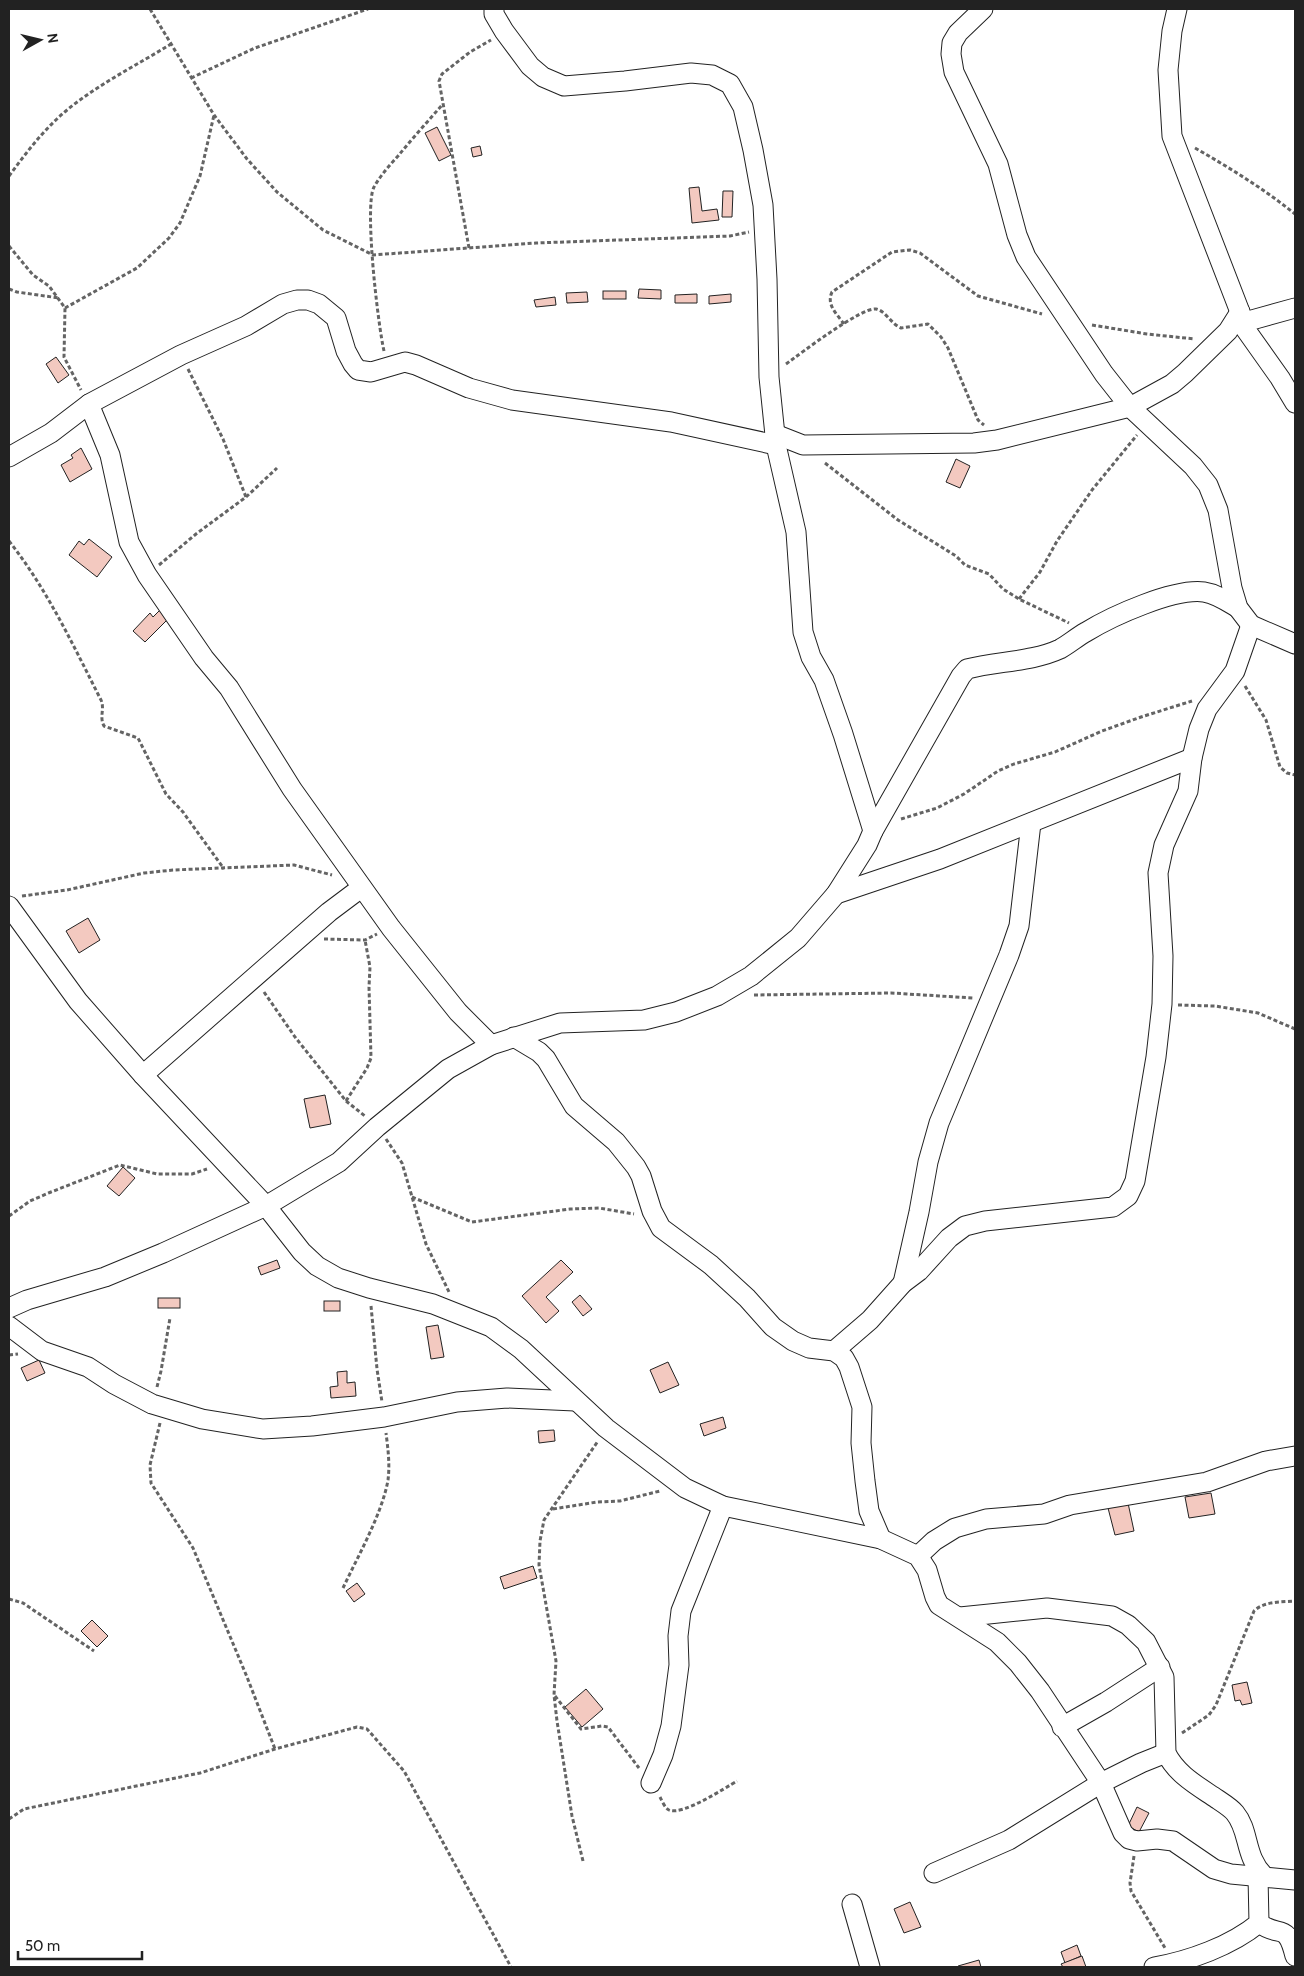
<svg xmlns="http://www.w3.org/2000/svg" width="1304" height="1976" viewBox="0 0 1304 1976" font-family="Cabin,sans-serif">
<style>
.building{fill:#f3c9c0;stroke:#222}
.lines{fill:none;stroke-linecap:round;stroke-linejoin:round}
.minor-casing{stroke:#222;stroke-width:21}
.path{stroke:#646464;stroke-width:3;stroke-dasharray:4 2.5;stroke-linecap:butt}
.minor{stroke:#fff;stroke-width:19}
</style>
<rect width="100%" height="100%" fill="#fff"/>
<g class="building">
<polygon points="437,127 451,155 439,161 425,133"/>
<polygon points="480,146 482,155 473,157 471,148"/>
<polygon points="699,187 702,211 717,209 719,220 692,223 689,188"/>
<polygon points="723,191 733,191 732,217 722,217"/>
<polygon points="639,289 661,290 661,299 638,298"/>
<rect x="603" y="291" width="23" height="8"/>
<polygon points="587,292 588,302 567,303 566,293"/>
<polygon points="697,294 697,303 675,303 675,295"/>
<polygon points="731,294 731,302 709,304 709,296"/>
<polygon points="555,297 556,305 536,307 534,300"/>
<polygon points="56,357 69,375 58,383 46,364"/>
<polygon points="81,448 92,469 70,482 61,465 73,458 71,455"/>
<polygon points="956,459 970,466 960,488 946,482"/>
<polygon points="89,539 112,557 97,577 69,555 79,541 84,545"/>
<polygon points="160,610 168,619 145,642 133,631 150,613 153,617"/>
<polygon points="88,918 100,940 79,953 66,931"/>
<polygon points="325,1095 331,1124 310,1128 304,1099"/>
<polygon points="123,1167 135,1178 119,1196 107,1186"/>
<polygon points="277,1260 280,1268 261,1275 258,1267"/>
<polygon points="561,1260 573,1272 546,1297 559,1311 546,1323 522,1296"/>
<polygon points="580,1295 592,1309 583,1316 572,1302"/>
<rect x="158" y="1298" width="22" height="10"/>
<rect x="324" y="1301" width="16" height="10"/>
<polygon points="438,1325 444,1357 431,1359 426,1327"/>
<polygon points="39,1360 45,1373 27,1381 21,1368"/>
<polygon points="668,1362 679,1385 660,1393 650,1370"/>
<polygon points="347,1371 347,1383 355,1382 356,1396 331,1398 330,1387 338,1386 337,1372"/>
<polygon points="723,1417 726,1428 704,1436 700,1424"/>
<polygon points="554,1430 555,1441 539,1443 538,1431"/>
<polygon points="1211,1493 1215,1514 1189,1518 1185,1497"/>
<polygon points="1128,1503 1134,1531 1115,1535 1108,1508"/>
<polygon points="533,1566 537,1578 504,1589 500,1577"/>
<polygon points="357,1583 365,1594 354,1602 346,1591"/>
<polygon points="92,1620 108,1636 97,1647 81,1631"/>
<polygon points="1247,1682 1252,1703 1242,1705 1240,1700 1235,1701 1232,1685"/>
<polygon points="586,1689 603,1709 582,1727 565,1707"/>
<polygon points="1137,1807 1149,1813 1139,1832 1128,1826"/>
<polygon points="910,1902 921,1927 904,1933 894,1909"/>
<polygon points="1077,1945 1081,1956 1065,1963 1061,1952"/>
<polygon points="1082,1956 1086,1967 1063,1967 1061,1964"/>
<polygon points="979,1960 981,1967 958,1967 958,1966"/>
</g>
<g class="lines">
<g class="minor-casing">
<g id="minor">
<polyline points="983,9 958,33 952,43 951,54 954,72 998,164 1017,235 1026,257 1104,374 1130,407 1193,466 1208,485 1218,510 1232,588 1238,608 1251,625 1295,644"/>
<polyline points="1177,9 1172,31 1168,70 1172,136 1240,312 1241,323 1280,378 1295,403"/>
<polyline points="1241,323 1295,308"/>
<polyline points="89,404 110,455 129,542 147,575 204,658 229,688 292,789 391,928 458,1012 491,1045"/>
<polyline points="775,434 803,445 974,443 997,440 1130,407 1172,384 1185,373 1228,331 1240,312"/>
<polyline points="9,457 51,433 89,404 181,355 246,326 283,304 297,300 308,300 319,304 336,318 346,351 353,364 358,370 371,372 405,362 416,365 469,388 512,400 671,422 776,445"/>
<path d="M873 831 961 676 967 669C997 661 1032 662 1060 649 1069 644 1077 637 1086 632 1112 616 1174 588 1204 592 1217 594 1228 602 1238 608"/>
<polyline points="836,894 940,859 1192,758"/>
<polyline points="9,906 78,1001 143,1075 266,1206 302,1252 317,1266 338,1278 369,1288 433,1304 491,1327 521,1349 606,1428 685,1488 723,1506 881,1539 918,1556 927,1570 935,1597 939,1605 997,1642 1018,1663 1040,1691 1101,1783 1123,1833 1129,1839 1137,1841 1157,1839 1173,1841 1214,1869 1231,1874 1295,1880"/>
<polyline points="514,1037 539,1052 546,1059 574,1106 616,1142 636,1167 641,1176 652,1211 661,1228 711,1265 747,1298 773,1327 793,1341 809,1348 834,1351 844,1358 849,1367 862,1407 861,1443 865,1481 869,1511 881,1539"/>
<polyline points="143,1075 329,912 361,888"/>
<polyline points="903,1283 919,1212 928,1162 939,1123 1009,955 1019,926 1031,823"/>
<polyline points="9,1308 27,1300 105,1277 163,1253 266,1206 339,1162 377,1127 448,1069 491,1045 560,1023 644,1020 676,1012 717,996 751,976 798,938 836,894 867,845 873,831 843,734 824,680 811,657 803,632 796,532 776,445 769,377 767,279 763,205 753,150 743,107 730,84 712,75 691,73 625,81 564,86 543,77 530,66 504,31 494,14 494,9"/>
<polyline points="9,1326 42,1351 88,1367 114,1384 152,1404 202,1419 263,1429 312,1426 384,1417 457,1402 507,1398 575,1401"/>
<polyline points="834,1351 870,1320 903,1283 919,1271 949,1238 965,1226 985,1221 1113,1207 1128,1196 1135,1181 1156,1057 1162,1004 1163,956 1158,873 1164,845 1188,791 1192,758 1199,729 1207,709 1235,671 1251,625"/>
<polyline points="918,1556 934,1541 955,1528 986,1519 1044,1514 1070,1505 1207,1482 1266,1461 1295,1456"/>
<path d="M960 1617 1047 1608 1112 1616 1128 1625 1146 1642 1164 1677 1166 1753C1177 1775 1198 1786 1217 1799 1223 1803 1231 1808 1235 1813 1250 1831 1244 1856 1264 1876"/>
<polyline points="1062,1727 1106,1702 1160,1667"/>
<polyline points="651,1783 663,1755 671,1726 679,1665 678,1636 681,1611 723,1506"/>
<polyline points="934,1873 1009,1840 1101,1783 1141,1763 1166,1753"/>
<polyline points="852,1904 870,1967"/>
<path d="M1259 1923C1280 1939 1286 1920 1295 1956"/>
<path d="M1154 1967C1189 1961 1231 1946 1259 1923L1258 1876"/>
</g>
</g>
<g class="path">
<polyline points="150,9 214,115 247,159 277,192 323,230 373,255 536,243 730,236 749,232"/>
<polyline points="191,78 255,48 368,9"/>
<path d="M1195 148C1230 168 1264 189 1295 214"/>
<path d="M9 176C26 153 44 129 67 110 97 85 137 65 171 44"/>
<polyline points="9,246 33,275 49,286 65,308 64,357 81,390"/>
<polyline points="469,248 439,81 442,74 470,52 491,40"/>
<polyline points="9,289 17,292 59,298"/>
<polyline points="65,308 137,268 169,238 180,223 200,176 214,115"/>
<path d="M844 324C837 314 826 305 832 292L892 252 910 250 920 253 978 296 1042 314"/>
<polyline points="1092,325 1147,334 1195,339"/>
<path d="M384 351C378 325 364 206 374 187 380 176 389 166 398 156 412 139 428 121 443 104"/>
<path d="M786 364C800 354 861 307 876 309 886 311 891 324 901 328L928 324 941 337 948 348 978 420 984 425"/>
<polyline points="188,369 223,439 246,497"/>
<polyline points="825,463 898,520 956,556 965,565 989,574 1003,589 1019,599 1069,623"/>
<path d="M9 541C47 589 73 645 101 700 105 709 99 717 104 726L138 738 166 794 183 812 224 869"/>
<polyline points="159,565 196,534 246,497 277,468"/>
<polyline points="1019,599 1040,572 1057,541 1092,490 1137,435"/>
<polyline points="1245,686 1266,720 1280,767 1287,773 1295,775"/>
<polyline points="901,819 937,808 964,794 998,771 1014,764 1055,752 1102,731 1141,717 1192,701"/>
<polyline points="22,896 67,890 144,873 173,870 294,865 332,875"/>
<polyline points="324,939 365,940 377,934"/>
<polyline points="264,992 295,1037 346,1101 365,1116"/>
<polyline points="754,995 891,993 973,998"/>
<polyline points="1178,1005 1215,1006 1258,1013 1295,1029"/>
<polyline points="346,1101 367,1068 371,1058 369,987 370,967 365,940"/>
<polyline points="386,1139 402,1163 426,1244 449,1292"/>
<polyline points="412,1197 472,1222 570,1209 599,1208 634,1214"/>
<polyline points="9,1216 30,1201 51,1192 120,1165 157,1174 192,1174 207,1169"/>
<polyline points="371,1306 377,1369 382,1402"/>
<polyline points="9,1355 18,1354"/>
<polyline points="157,1387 161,1371 170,1318"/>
<polyline points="160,1423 150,1465 151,1483 193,1548 247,1677 275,1749"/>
<polyline points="553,1509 597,1502 620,1501 660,1491"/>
<path d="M343 1588C358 1556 382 1514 388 1480 390 1464 388 1449 386 1433"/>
<polyline points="9,1599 23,1603 94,1651"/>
<polyline points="555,1696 581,1729 602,1726 608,1727 639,1768"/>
<path d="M1182 1733 1209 1715 1216 1705 1254 1611C1264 1601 1282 1602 1295 1601"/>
<path d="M660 1797C662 1801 665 1808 669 1810 682 1816 725 1788 737 1781"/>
<polyline points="9,1819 24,1809 200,1773 275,1749 357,1727 367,1729 404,1771 511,1967"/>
<polyline points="1134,1856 1130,1883 1131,1891 1165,1948"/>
<polyline points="583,1861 572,1816 557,1721 554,1695 556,1661 539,1565 540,1541 544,1520 598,1441"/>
</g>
<use href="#minor" class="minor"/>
</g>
<rect width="1304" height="1976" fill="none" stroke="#222222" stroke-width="20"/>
<g transform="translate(40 40) rotate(82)" stroke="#ffffff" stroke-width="4" paint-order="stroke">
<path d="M0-4L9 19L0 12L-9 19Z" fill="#222222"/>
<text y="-8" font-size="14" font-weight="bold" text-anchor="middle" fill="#222222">N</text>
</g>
<path d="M18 1951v8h124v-8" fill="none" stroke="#222222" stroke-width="2.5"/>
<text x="25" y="1951" font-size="15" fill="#222222" stroke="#ffffff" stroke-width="4" paint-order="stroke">50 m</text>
</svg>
